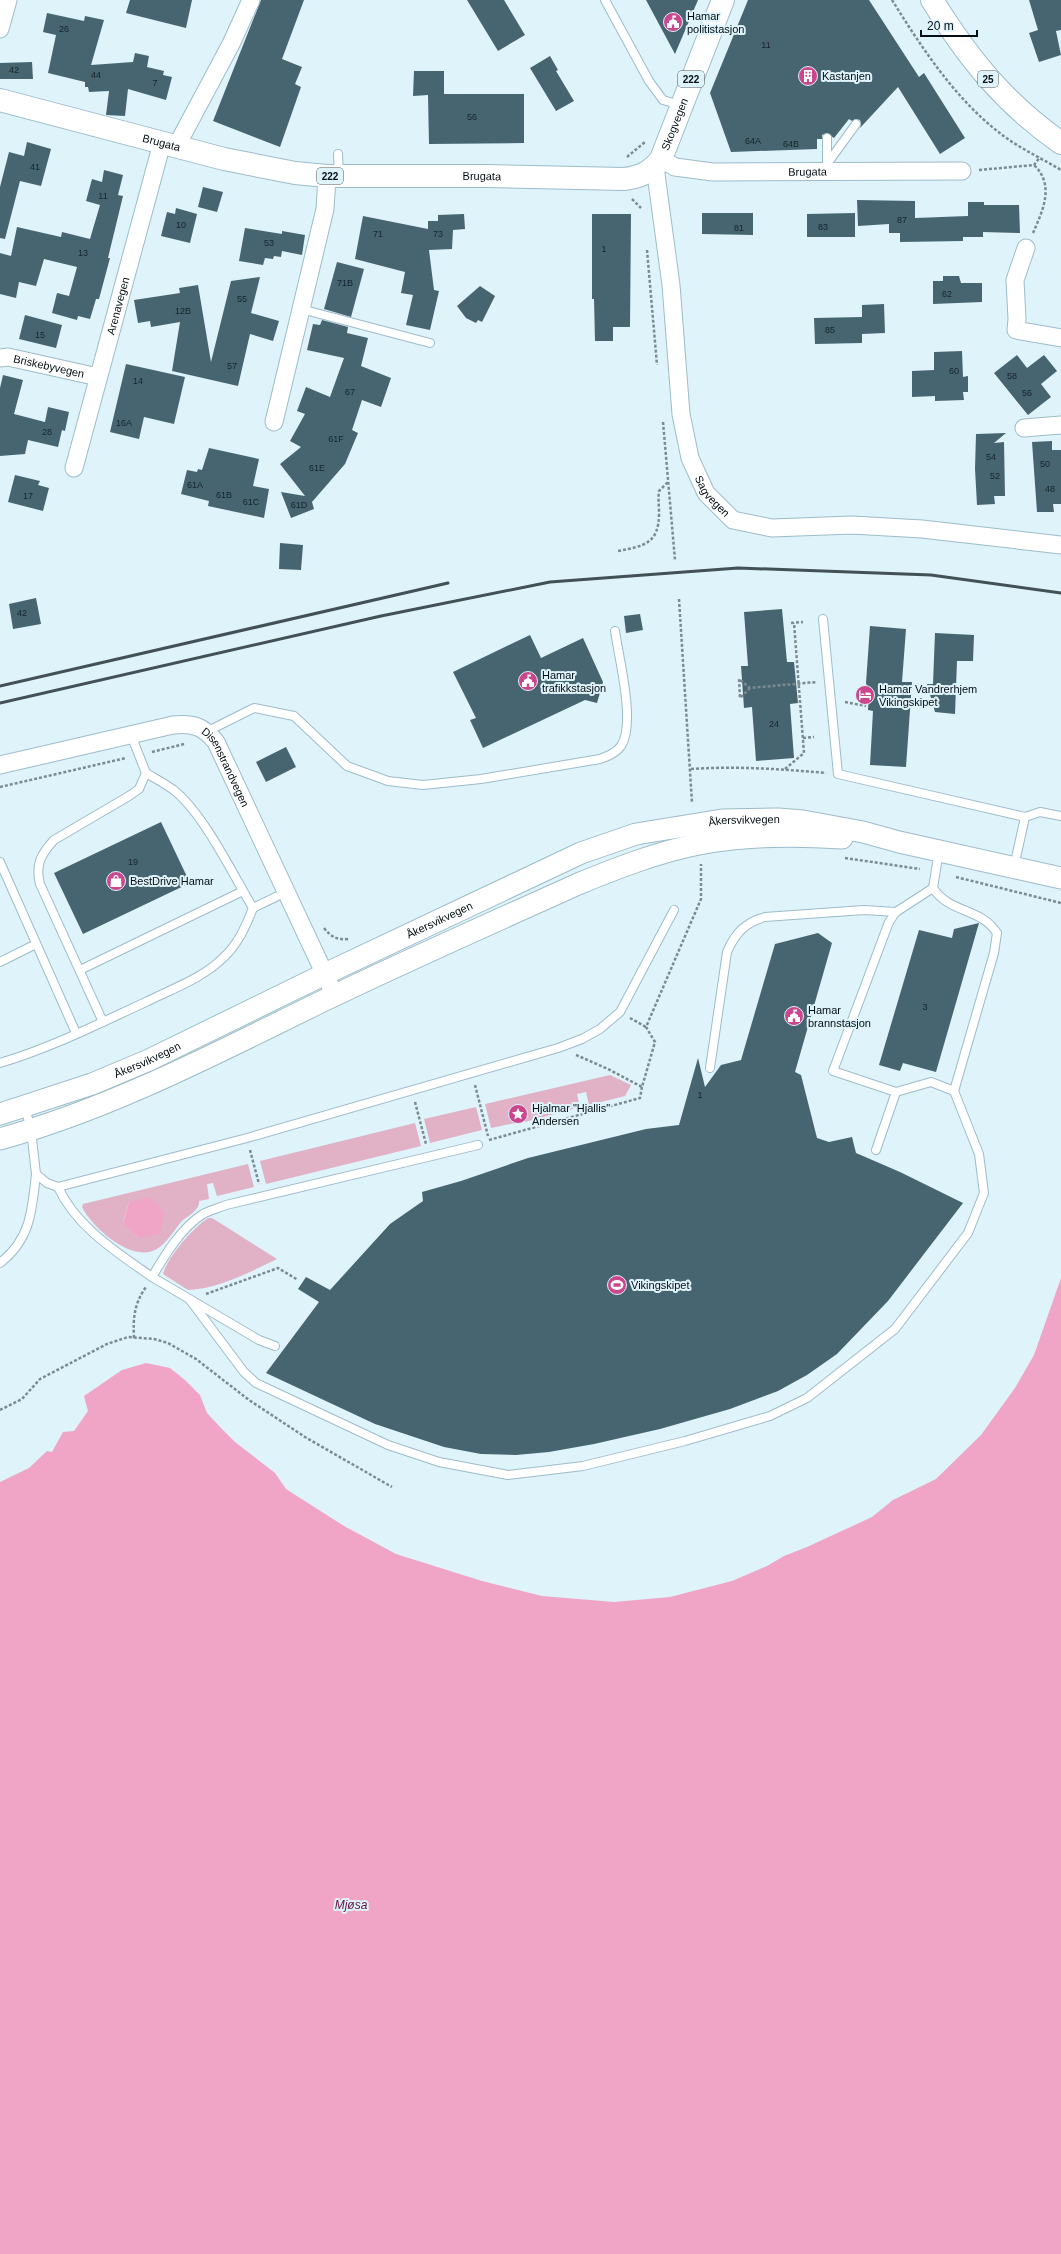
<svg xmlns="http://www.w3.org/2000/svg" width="1061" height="2254" viewBox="0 0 1061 2254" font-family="Arial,sans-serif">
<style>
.green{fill:#e1b1c6;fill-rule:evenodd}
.water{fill:#f0a5c7}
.building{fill:#476571}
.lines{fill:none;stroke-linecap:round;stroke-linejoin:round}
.service-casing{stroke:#9cbcca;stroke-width:10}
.minor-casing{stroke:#9cbcca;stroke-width:19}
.tertiary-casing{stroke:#9cbcca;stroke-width:23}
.primary-casing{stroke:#9cbcca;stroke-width:24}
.trunk-casing{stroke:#9cbcca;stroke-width:24}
.path{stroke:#7c8b92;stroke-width:2.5;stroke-dasharray:3 2;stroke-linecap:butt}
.service{stroke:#fff;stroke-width:8}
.minor{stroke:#fff;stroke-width:17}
.tertiary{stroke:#fff;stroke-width:21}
.primary{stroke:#fff;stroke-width:22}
.trunk{stroke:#fff;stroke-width:22}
.rail{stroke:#435056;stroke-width:3}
.labels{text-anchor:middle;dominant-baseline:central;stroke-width:4;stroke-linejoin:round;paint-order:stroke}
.number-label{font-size:9px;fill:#15242a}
.shield{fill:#dff3fb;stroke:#465359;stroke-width:1}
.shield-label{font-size:10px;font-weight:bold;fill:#040e13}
.poi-label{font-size:11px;fill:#040e13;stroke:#dff3fb;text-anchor:start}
.street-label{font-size:11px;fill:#040e13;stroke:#dff3fb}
.water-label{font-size:12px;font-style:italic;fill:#640e40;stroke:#dff3fb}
</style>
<rect width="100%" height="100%" fill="#dff3fb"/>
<g class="green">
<polygon points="610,1075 631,1085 625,1096 589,1105 586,1092 577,1094 580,1107 525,1122 521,1108 512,1110 515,1123 491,1128 485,1104"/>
<polygon points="476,1107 482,1130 430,1143 424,1119"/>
<polygon points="415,1123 421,1146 266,1184 260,1161"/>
<path d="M248 1164 254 1187 217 1196 213 1183 207 1184 209 1199 199 1201C200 1210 188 1216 182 1221 173 1231 167 1244 155 1250 130 1262 92 1227 82 1207L83 1204ZM129 1202 138 1238 123 1222Z"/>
<path d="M208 1218H212L277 1259C250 1272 218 1289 188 1290L163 1274C168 1256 193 1228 208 1218Z"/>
</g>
<g class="water">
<polygon points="150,1197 165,1213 159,1234 138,1238 123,1223 129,1202"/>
<polygon points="1061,1278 1061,2254 0,2254 0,1482 29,1468 47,1451 52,1452 63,1432 74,1431 88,1411 84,1396 122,1370 146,1363 170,1368 185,1380 200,1395 207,1413 221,1428 235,1442 275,1473 286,1489 344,1526 396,1554 482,1581 542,1596 614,1602 670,1597 732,1581 767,1566 784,1556 807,1547 872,1517 893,1500 936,1479 981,1435 1015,1388 1034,1355"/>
</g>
<g class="building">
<polygon points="130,0 192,0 186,28 126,13"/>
<polygon points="261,0 304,0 282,59 302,67 295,84 301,87 280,147 213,121"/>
<polygon points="467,0 504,0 525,35 498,51"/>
<polygon points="646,0 698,0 675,54"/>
<polygon points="748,0 869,0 919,77 924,73 965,138 940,154 898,87 860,128 861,124 860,120 856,119 852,121 849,119 834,138 827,133 822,135 822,139 817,139 817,149 731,152 710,93"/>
<polygon points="1029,0 1061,0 1061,30 1056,31 1061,55 1039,62 1029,33 1038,30"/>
<polygon points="47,13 84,21 85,16 104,20 91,65 133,62 135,53 149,56 147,67 164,71 163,75 172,77 166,100 128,89 125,116 106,115 109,91 89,92 88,87 85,87 85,82 48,73 56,35 43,32"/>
<polygon points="550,56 558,70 556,71 574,101 556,111 530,68"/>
<polygon points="32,62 33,79 0,79 0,63"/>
<polygon points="414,71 444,71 444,94 524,94 524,143 429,144 428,95 413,96"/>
<polygon points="27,142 51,149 41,186 20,181 5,239 0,238 0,187 9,152 24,156"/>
<polygon points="104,170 123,175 118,195 123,196 108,258 110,258 99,299 96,299 90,319 78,316 77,320 52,313 57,293 69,296 77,267 44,259 36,286 19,282 16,298 0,294 0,253 11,256 17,227 61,237 62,232 90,239 100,205 86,201 92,179 102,182"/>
<polygon points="203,187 223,192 217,212 198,207"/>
<polygon points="857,200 915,201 915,218 968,216 968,202 984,202 984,205 1019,205 1020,233 983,232 983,237 963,237 963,241 900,242 900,233 889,233 889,224 858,226"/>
<polygon points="176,208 197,214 190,243 161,236 167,212 175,214"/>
<polygon points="702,213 753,213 753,235 702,234"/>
<polygon points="855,213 855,237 807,237 807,214"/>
<polygon points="464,214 465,229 453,230 452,249 429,250 434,290 439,291 430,330 406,325 413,295 401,293 405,272 355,259 363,216 428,229 428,221 438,221 438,215"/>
<polygon points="592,214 631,214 630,327 613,327 613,341 595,341 594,299 592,299"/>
<polygon points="245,228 282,234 282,231 305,235 302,255 282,251 281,257 274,256 273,259 265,258 263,265 239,261"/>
<polygon points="337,262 364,269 351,317 324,309"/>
<polygon points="943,276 959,276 961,283 982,283 982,302 933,304 933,281 943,281"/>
<polygon points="260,277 251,313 279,321 273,341 250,334 238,386 172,371 180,322 151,327 150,321 138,323 134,300 180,293 179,288 198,285 211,362 231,281"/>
<polygon points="480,286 495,296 482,322 478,320 476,323 466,318 457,306"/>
<polygon points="884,304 885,333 862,334 862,343 815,344 814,318 862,317 862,305"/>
<polygon points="25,315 62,325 56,348 19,339"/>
<polygon points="322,320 348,327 347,333 368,338 361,366 391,378 381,407 362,400 352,430 358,433 345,464 312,502 314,509 291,518 281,492 305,496 280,464 301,447 290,441 305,414 297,411 306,387 330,397 344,358 307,350 313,324 320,325"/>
<polygon points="962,351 963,377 968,376 968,392 963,392 964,400 935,401 935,396 912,397 912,371 934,370 934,352"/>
<polygon points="1017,355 1027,368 1044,355 1057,371 1041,384 1051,397 1028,415 994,373"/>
<polygon points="126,364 185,377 174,424 144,417 139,439 110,432"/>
<polygon points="3,375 23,380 14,414 45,422 48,407 69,412 65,431 62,430 58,447 28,440 25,454 0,456 0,388"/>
<polygon points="1006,433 994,443 1004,442 1005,496 994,496 995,504 977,505 975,469 976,434"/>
<polygon points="1052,441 1052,450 1061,450 1061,504 1053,504 1054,512 1037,512 1032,442"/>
<polygon points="209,448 259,459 253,486 269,489 264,518 208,506 209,501 181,494 187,470 197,472 198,469 202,470"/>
<polygon points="15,475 40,481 38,485 49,488 43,511 8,502"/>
<polygon points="280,543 303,545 301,570 279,569"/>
<polygon points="36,598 41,624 13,629 9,604"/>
<polygon points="782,609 787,662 794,662 798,703 790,704 794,758 756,761 752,707 744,708 741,666 748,666 744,612"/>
<polygon points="640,614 643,630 626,633 624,616"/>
<polygon points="870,626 906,629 902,682 912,682 906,767 870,765 873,711 868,710 869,694 866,683"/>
<polygon points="935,633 974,635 973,661 957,661 955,714 935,712 927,684 933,684"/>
<polygon points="530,635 541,658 583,638 603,682 597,703 585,700 483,748 470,720 476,718 453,672"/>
<polygon points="286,747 296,767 266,782 256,762"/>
<polygon points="161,822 190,883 83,934 54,873"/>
<polygon points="979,923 936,1072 903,1063 900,1071 879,1065 919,930 952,938 954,929"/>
<polygon points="818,933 832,943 795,1072 801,1075 817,1138 829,1142 852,1137 856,1153 900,1172 963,1203 888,1301 837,1354 807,1375 778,1391 730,1409 660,1429 594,1444 549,1452 516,1455 481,1454 444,1447 375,1424 266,1373 319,1302 298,1289 306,1277 330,1290 390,1224 423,1201 422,1192 461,1181 528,1158 646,1129 679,1125 698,1058 705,1087 721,1065 741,1060 775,944"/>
</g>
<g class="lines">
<g class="service-casing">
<g id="service">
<polyline points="605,0 649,81 663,100 680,105"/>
<polyline points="338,154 339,175"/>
<polyline points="827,163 827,138"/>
<polyline points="827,170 827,164 856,124"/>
<polyline points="301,309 430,343"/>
<polyline points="823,619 838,774 1025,817"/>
<path d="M208 731 254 708 294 716 347 766 388 781 423 785 481 779 600 759C608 756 616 753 621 746 636 724 619 659 615 631"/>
<path d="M146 773C156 779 166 784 175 791 205 816 233 875 253 908"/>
<polyline points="0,862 76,1033"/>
<polyline points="1014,867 1025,817 1040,812 1061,816"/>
<polyline points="933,888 896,912 889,922 833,1071 896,1092 931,1082 954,1091"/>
<polyline points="0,962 36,944"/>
<polyline points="80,970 243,891"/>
<path d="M103 1022 40 884C35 865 41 854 54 840L129 796 139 789 146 773 131 735"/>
<path d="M0 1063C51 1048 100 1023 148 1001 174 988 203 978 224 957 238 944 246 926 253 908L286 892"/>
<path d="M710 1068 727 952C735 933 746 922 765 917L864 910 896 912"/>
<polyline points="25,1107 31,1130 36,1174 47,1183 58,1187 247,1138 558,1048 582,1039 600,1029 620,1012 674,910"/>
<polyline points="876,1150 896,1092"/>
<path d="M58 1187C76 1227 118 1253 152 1277"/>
<path d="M0 1263C31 1239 32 1210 36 1174"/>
<path d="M190 1300 244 1372 256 1383 388 1445 439 1462 508 1475 583 1466 685 1441 770 1416 807 1398 895 1329 968 1233 984 1193 979 1154 954 1091 994 953 997 933C980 907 950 914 933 888L939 851"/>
<path d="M275 1346 259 1340 152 1277C165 1255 181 1228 203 1214 210 1210 219 1208 226 1205L478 1145"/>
</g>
</g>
<g class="minor-casing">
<g id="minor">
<polyline points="0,29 8,0"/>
<polyline points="176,147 231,44 251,0"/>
<path id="s1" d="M661 159 675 167 713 172 962 171"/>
<path id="s2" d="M655 167 671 285 681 414 690 458 706 493 733 520 772 528 852 525 922 529 1061 545"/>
<polyline points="1026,248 1015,280 1017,319 1016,330 1061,338"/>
<path id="s3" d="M0 358 8 357 98 377"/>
<polyline points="274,422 325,209 327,176"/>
<polyline points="1024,428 1061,425"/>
<path id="s4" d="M74 468 162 143"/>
<path id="s5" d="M0 765 173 725C193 723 203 726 216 742L335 996"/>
</g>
</g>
<g class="tertiary-casing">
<g id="tertiary">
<path id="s6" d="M0 1114 92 1084 149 1060 325 974 581 853 636 834 722 820 778 819 803 821 863 832 899 842 1061 878"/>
<path d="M0 1139C115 1107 220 1051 327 999 410 959 494 922 578 884 617 868 658 852 699 844 745 835 796 835 842 838"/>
</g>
</g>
<g class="primary-casing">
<g id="primary">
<path id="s7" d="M0 100 224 159 295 173 327 176H487L624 179C641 177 651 172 661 159L723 0"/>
</g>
</g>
<g class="trunk-casing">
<path id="trunk" d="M932 0C968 58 1004 103 1061 143"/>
</g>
<g class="path">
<path d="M892 0C922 48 955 99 1001 134 1019 148 1041 158 1061 170"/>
<polyline points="627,157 645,142"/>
<polyline points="979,170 1034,165 1040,157"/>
<polyline points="632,199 641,208"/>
<path d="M1033 233C1043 210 1055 185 1034 165"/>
<polyline points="647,250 657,365"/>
<polyline points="663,422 675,560"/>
<path d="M618 551C644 546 659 544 659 513 659 505 658 498 659 491L668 482"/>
<polyline points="679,599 692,803"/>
<polyline points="791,623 803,622"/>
<polyline points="750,688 740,698 739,679 750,688 817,682"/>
<polyline points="845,702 866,706"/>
<polyline points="803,738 814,737"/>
<polyline points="152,752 184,744"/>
<path d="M691 769C737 766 781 769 826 773"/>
<polyline points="785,769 804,753 794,623"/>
<polyline points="0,787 126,758"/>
<polyline points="845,858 920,869"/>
<polyline points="956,877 1061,903"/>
<path d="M324 928C331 937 337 940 349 939"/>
<polyline points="630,1018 646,1027"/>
<polyline points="576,1055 608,1069 642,1087 655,1042 646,1027 701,899 701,864"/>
<polyline points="475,1085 488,1136"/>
<polyline points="415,1102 426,1144"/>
<polyline points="489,1140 640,1098 642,1087"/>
<polyline points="250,1150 259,1184"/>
<polyline points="206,1294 278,1268 298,1280"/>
<path d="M134 1338C133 1318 134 1304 146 1287"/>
<polyline points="0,1410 22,1399 40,1379 107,1344 128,1337 154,1339 168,1343 196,1359 249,1400 305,1437 392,1487"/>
</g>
<use href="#service" class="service"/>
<use href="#minor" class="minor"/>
<use href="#tertiary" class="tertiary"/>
<use href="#primary" class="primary"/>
<use href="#trunk" class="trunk"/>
<g class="rail">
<polyline points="0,686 448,583"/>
<polyline points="0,703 381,616 550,582 738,568 931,575 1061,593"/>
</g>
</g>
<defs>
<g id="civic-disc" transform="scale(1)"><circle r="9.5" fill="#ca478d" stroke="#dff3fb"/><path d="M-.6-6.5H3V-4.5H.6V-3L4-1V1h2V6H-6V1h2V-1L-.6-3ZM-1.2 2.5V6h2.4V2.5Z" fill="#fff"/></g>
<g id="building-disc" transform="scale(1)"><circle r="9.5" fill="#ca478d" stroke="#dff3fb"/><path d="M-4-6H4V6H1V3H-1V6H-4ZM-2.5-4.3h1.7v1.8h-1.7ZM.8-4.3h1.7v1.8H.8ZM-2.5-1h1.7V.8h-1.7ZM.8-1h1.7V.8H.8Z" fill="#fff"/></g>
<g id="hotel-disc" transform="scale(1)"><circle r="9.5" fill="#ca478d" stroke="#dff3fb"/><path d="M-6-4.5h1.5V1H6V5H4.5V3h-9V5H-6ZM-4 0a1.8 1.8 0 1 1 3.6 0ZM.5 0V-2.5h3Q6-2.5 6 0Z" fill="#fff"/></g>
<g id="shop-disc" transform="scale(1)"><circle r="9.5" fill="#ca478d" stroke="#dff3fb"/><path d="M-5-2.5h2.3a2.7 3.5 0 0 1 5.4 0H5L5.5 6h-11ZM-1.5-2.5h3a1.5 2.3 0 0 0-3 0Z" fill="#fff"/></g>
<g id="sight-disc" transform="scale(1)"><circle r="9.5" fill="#ca478d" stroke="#dff3fb"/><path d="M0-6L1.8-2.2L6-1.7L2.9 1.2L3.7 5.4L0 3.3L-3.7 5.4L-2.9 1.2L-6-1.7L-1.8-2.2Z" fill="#fff"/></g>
<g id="stadium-disc" transform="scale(1)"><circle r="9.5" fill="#ca478d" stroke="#dff3fb"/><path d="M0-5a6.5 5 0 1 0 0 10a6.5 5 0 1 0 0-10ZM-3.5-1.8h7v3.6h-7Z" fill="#fff"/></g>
</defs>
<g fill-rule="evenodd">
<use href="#civic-disc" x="673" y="22"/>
<use href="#building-disc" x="808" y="76"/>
<use href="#civic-disc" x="528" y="681"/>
<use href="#hotel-disc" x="865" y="695"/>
<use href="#shop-disc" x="116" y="881"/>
<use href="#civic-disc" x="794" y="1016"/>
<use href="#sight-disc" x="518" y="1114"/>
<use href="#stadium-disc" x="617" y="1285"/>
</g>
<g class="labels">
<g class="number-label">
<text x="64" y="29">26</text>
<text x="766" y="45">11</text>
<text x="14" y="70">42</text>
<text x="96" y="75">44</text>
<text x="155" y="83">7</text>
<text x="472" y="117">56</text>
<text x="753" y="141">64A</text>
<text x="791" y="144">64B</text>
<text x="35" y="167">41</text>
<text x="103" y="196">11</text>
<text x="902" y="220">87</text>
<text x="181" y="225">10</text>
<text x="823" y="227">83</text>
<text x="739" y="228">81</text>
<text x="378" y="234">71</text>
<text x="438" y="234">73</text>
<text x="269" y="243">53</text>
<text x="604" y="249">1</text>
<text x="83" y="253">13</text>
<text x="345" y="283">71B</text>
<text x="947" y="294">62</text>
<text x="242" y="299">55</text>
<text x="183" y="311">12B</text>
<text x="830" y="330">85</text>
<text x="40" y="335">15</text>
<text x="232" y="366">57</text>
<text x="954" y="371">60</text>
<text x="1012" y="376">58</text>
<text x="138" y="381">14</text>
<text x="350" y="392">67</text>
<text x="1027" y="393">56</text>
<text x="124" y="423">16A</text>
<text x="47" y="432">28</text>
<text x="336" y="439">61F</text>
<text x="991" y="457">54</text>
<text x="1045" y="464">50</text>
<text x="317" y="468">61E</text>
<text x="995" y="476">52</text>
<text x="195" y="485">61A</text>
<text x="1050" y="489">48</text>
<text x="224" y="495">61B</text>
<text x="28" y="496">17</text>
<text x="251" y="502">61C</text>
<text x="299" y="505">61D</text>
<text x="22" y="613">42</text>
<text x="774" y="724">24</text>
<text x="133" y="862">19</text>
<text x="925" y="1007">3</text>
<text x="700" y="1095">1</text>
</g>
<g class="shield">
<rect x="678" y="71" width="26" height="16" rx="3"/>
<rect x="978" y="71" width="20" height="16" rx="3"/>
<rect x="317" y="168" width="26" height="16" rx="3"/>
</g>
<g class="shield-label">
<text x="691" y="79">222</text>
<text x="988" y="79">25</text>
<text x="330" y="176">222</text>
</g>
<g class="poi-label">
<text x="687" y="16">Hamar<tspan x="687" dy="13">politistasjon</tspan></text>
<text x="822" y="76">Kastanjen</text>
<text x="542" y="675">Hamar<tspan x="542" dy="13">trafikkstasjon</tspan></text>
<text x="879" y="689">Hamar Vandrerhjem<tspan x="879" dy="13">Vikingskipet</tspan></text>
<text x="130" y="881">BestDrive Hamar</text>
<text x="808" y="1010">Hamar<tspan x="808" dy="13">brannstasjon</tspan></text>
<text x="532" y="1108">Hjalmar "Hjallis"<tspan x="532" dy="13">Andersen</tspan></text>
<text x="631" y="1285">Vikingskipet</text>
</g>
<g class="street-label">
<text stroke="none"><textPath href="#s7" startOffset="714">Skogvegen</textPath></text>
<text stroke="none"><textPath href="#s7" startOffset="167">Brugata</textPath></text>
<text stroke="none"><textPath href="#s1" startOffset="149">Brugata</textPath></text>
<text stroke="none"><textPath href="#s7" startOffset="491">Brugata</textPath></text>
<text stroke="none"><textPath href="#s4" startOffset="168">Arenavegen</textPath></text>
<text stroke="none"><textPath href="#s3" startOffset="50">Briskebyvegen</textPath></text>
<text stroke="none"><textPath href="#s2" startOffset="338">Sagvegen</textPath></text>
<text stroke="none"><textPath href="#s5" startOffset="253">Disenstrandvegen</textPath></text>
<text stroke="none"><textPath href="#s6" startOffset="805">Åkersvikvegen</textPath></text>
<text stroke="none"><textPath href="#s6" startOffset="481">Åkersvikvegen</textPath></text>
<text stroke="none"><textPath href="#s6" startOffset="157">Åkersvikvegen</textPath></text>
</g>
<g class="water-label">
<text x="351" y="1905">Mjøsa</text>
</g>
</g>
<path d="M921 30v6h56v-6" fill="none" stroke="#040e13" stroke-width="2"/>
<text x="927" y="30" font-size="12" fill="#040e13" stroke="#dff3fb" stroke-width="3" paint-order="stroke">20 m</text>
</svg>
